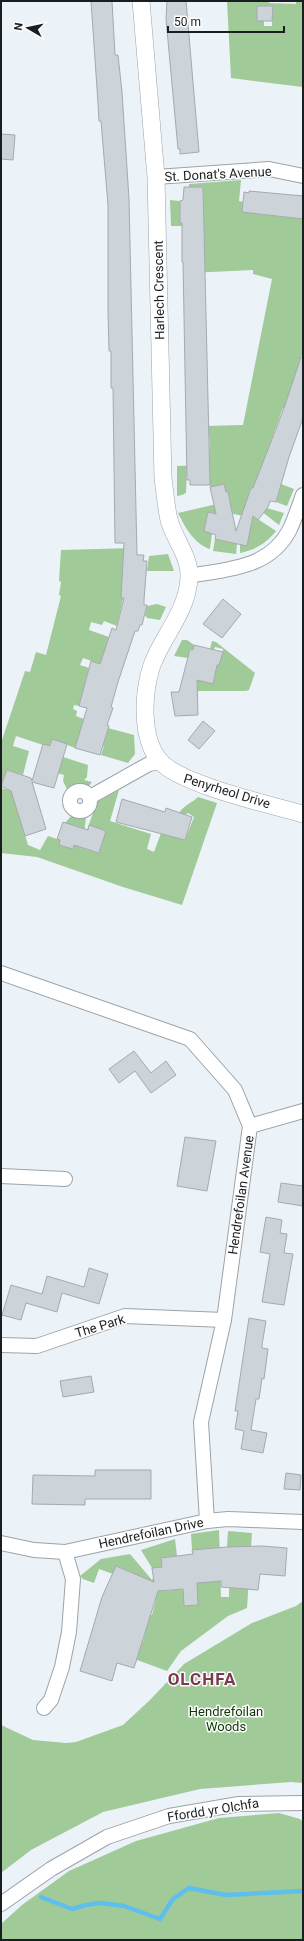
<svg xmlns="http://www.w3.org/2000/svg" width="304" height="1941" viewBox="0 0 304 1941" font-family="Roboto,sans-serif">
<style>
.green{fill:#a1ca99;fill-rule:evenodd}
.lines{fill:none;stroke-linecap:round;stroke-linejoin:round}
.stream{stroke:#5ebfec;stroke-width:4.5}
.building{fill:#ccd3d9;stroke:#a4aab0}
.minor-casing{stroke:#9ca3a9;stroke-width:16}
.tertiary-casing{stroke:#9ca3a9;stroke-width:18}
.minor{stroke:#fff;stroke-width:14}
.tertiary{stroke:#fff;stroke-width:17}
.labels{text-anchor:middle;dominant-baseline:central;stroke-width:3;stroke-linejoin:round;paint-order:stroke}
.street-label{font-size:13px;fill:#1b1e20;stroke:#fefefe}
.park-label{font-size:13px;fill:#0e3506;stroke:#fefefe}
.district-label{font-size:17px;font-weight:bold;letter-spacing:1px;fill:#7c3752;stroke:#fefefe}
</style>
<rect width="100%" height="100%" fill="#ebf2f8"/>
<g class="green">
<path d="M227 1H269V3L296 4V1H303V87L231 78ZM257 6H264V9L272 10V26H264V21L257 20Z"/>
<path d="M241 180 239 201 243 202 242 212 303 219V352L287 399 296 413 283 408 273 435 287 440 276 482 294 489 287 506 276 502 281 485 258 477 253 488H251L247 499 253 504 284 513 279 525 252 504 247 512 276 531C267 543 255 550 240 553V544L253 518 229 513 228 516 208 512 204 530 212 534 210 549C194 544 185 527 178 513L230 501 228 492H226L224 484 210 487V467H187L186 493 182 495 177 496V466L206 465C211 455 211 436 206 426L243 425 272 279 253 274V270L190 273V228H204L203 187H189V184Z"/>
<polygon points="170,200 180,201 180,223 183,223 183,226 171,226"/>
<polygon points="215,539 237,544 236,554 213,551"/>
<polygon points="134,548 117,626 104,621 102,625 91,622 89,630 109,637 100,664 83,658 80,665 89,668 85,682 94,685 82,694 79,706 74,705 73,709 77,711 76,716 84,719 75,748 52,739 49,747 16,736 13,746 29,751 23,775 7,770 1,785 1,743 25,671 30,672 36,652 46,655 61,596 59,595 61,582 59,581 61,550"/>
<polygon points="168,554 174,571 147,571 149,556"/>
<polygon points="157,604 166,607 160,620 147,618 145,615 147,606"/>
<polygon points="182,640 187,640 194,645 193,650 190,649 188,658 174,656"/>
<polygon points="212,641 216,642 255,673 249,690 246,691 185,691 211,663 219,665 223,649 215,647 214,650 210,649"/>
<polygon points="108,728 134,735 135,754 128,763 101,755 104,746 97,744"/>
<path d="M63 757 88 765 87 777 84 780 92 782 89 786C81 785 75 783 69 790L67 789 63 781 64 775 54 772Z"/>
<path d="M1 788 17 792 15 802 28 845 40 850 48 836 60 840 59 845 73 849 79 831 65 823 72 815 86 818 83 841 97 802 119 790 110 821 151 834 147 849 154 852 161 833 185 840 194 817 188 813 185 815 179 813C184 805 192 803 198 797L217 803 182 905 123 887 37 857 1 853ZM89 826 99 853 82 848Z"/>
<polygon points="219,1530 221,1597 229,1597 229,1582 245,1547 227,1547 228,1531 252,1533 247,1608 228,1616 181,1651 167,1671 129,1657 134,1640 143,1642 145,1633 140,1632 145,1614 152,1615 156,1599 144,1596 145,1579 117,1566 113,1574 99,1569 94,1583 83,1579 80,1576 101,1559 130,1554 152,1580 153,1578 160,1586 163,1586 164,1591 184,1589 184,1606 198,1605 196,1583 215,1581 192,1550 191,1534"/>
<polygon points="175,1539 177,1556 161,1558 162,1567 152,1568 141,1550"/>
<polygon points="303,1601 303,1783 291,1782 200,1789 103,1812 31,1850 1,1873 1,1725 33,1740 66,1743 76,1742 123,1725 150,1700 184,1664 252,1623 296,1606"/>
<polygon points="279,1813 300,1819 303,1822 303,1940 1,1940 1,1924 22,1905 69,1871 136,1841 219,1818"/>
</g>
<g class="lines">
<polyline class="stream" points="41,1897 72,1909 86,1905 100,1903 124,1906 160,1919 173,1899 189,1888 226,1895 303,1891"/>
</g>
<g class="building">
<polygon points="91,1 112,1 115,55 118,55 122,92 129,199 137,555 144,555 143,561 147,561 144,600 144,605 147,605 142,625 140,625 138,631 135,631 118,682 111,707 113,708 107,725 109,726 100,755 75,748 87,708 79,706 91,661 100,664 112,628 116,630 124,598 121,598 124,543 115,543 113,388 111,388 111,351 109,351 108,311 108,205 101,121 99,121 98,103"/>
<polygon points="167,1 186,1 199,152 180,154 180,149 178,149 166,19"/>
<polygon points="257,6 273,6 272,21 257,21"/>
<polygon points="1,134 15,135 13,160 1,159"/>
<polygon points="184,187 203,187 210,485 190,485 190,480 187,480 183,262 182,262 182,223 180,223 180,201 183,200"/>
<polygon points="249,191 303,196 303,219 242,212 244,192 249,193"/>
<polygon points="301,357 303,358 303,418 289,457 276,502 270,501 268,507 258,520 253,516 247,546 215,539 216,535 204,531 208,512 216,514 210,487 224,484 226,492 228,492 236,531 251,488 253,488 284,408"/>
<polygon points="223,599 241,614 222,638 203,624"/>
<polygon points="194,645 223,652 219,665 217,665 213,684 197,680 198,715 175,716 171,692 179,692 190,649 193,650"/>
<polygon points="203,721 215,731 199,749 188,740"/>
<polygon points="52,739 67,744 54,788 32,782 46,829 25,836 11,791 1,786 7,770 31,778 32,781 43,744 50,746"/>
<polygon points="122,799 165,812 166,808 192,817 185,840 116,822"/>
<polygon points="63,822 88,830 89,825 106,831 99,853 74,845 73,849 59,845 60,840 57,839"/>
<polygon points="134,1051 151,1073 166,1061 176,1075 151,1093 135,1071 119,1083 109,1069"/>
<polygon points="185,1137 216,1141 207,1191 177,1186"/>
<polygon points="281,1183 303,1186 303,1206 278,1202"/>
<polygon points="266,1217 282,1220 280,1233 287,1234 284,1253 293,1254 284,1305 262,1302 270,1254 260,1252"/>
<polygon points="89,1268 108,1274 99,1304 62,1293 57,1312 26,1303 21,1320 2,1315 11,1285 42,1294 47,1276 84,1287"/>
<polygon points="249,1318 266,1321 262,1345 262,1348 268,1349 264,1379 262,1378 259,1399 256,1399 251,1430 267,1433 263,1453 241,1449 244,1431 235,1429 238,1411 235,1411"/>
<polygon points="91,1376 94,1392 63,1397 60,1381"/>
<polygon points="95,1470 151,1470 151,1499 85,1499 85,1505 32,1504 33,1475 95,1476"/>
<polygon points="286,1473 301,1475 300,1490 284,1489"/>
<polygon points="262,1546 287,1548 285,1576 260,1574 258,1590 221,1587 221,1581 197,1583 198,1605 184,1606 183,1589 158,1591 134,1668 117,1663 112,1681 80,1671 102,1597 116,1566 154,1582 152,1568 162,1567 161,1558 193,1554 192,1550 227,1547"/>
</g>
<g class="lines">
<g class="minor-casing">
<g id="minor">
<polyline points="156,177 269,169 303,176"/>
<path d="M189 576C227 569 270 569 290 529 295 518 299 506 303 495"/>
<circle cx="80" cy="801" r="10"/>
<polyline points="90,797 149,764 160,762"/>
<polyline points="1,973 190,1039 235,1090 250,1126 224,1320 201,1422 207,1521"/>
<polyline points="250,1126 303,1111"/>
<polyline points="1,1176 65,1179"/>
<polyline points="1,1345 37,1346 125,1316 224,1320"/>
<polyline points="1,1543 34,1550 65,1552 207,1521 228,1519 303,1522"/>
<polyline points="44,1708 51,1700 62,1667 69,1632 73,1579 65,1552"/>
<polyline points="1,1904 51,1869 107,1837 169,1816 239,1804 303,1803"/>
</g>
</g>
<g class="tertiary-casing">
<path id="tertiary" d="M141 1 156 177 163 478C165 492 166 507 169 520 174 539 190 556 189 577 188 611 163 635 152 665 143 692 140 738 160 761 179 784 271 805 303 814"/>
</g>
<use href="#minor" class="minor"/>
<use href="#tertiary" class="tertiary"/>
</g>
<g class="labels">
<g class="street-label">
<text transform="translate(218 174) rotate(-3)">St. Donat's Avenue</text>
<text transform="translate(159 290) rotate(-91)">Harlech Crescent</text>
<text transform="translate(227 791) rotate(17)">Penyrheol Drive</text>
<text transform="translate(241 1195) rotate(-82)">Hendrefoilan Avenue</text>
<text transform="translate(100 1326) rotate(-17)">The Park</text>
<text transform="translate(151 1533) rotate(-12)">Hendrefoilan Drive</text>
<text transform="translate(213 1810) rotate(-9)">Ffordd yr Olchfa</text>
</g>
<g class="park-label">
<text x="226" y="1711">Hendrefoilan<tspan x="226" dy="15">Woods</tspan></text>
</g>
<g class="district-label">
<text x="202" y="1679">OLCHFA</text>
</g>
</g>
<rect width="304" height="1941" fill="none" stroke="#1b1e20" stroke-width="4"/>
<g transform="translate(28 28) rotate(279)" stroke="#fefefe" stroke-width="3" paint-order="stroke">
<path d="M0-3L7 15L0 10L-7 15Z" fill="#1b1e20"/>
<text y="-6" font-size="11" font-weight="bold" text-anchor="middle" fill="#1b1e20">N</text>
</g>
<path d="M168 26v6h116v-6" fill="none" stroke="#1b1e20" stroke-width="2"/>
<text x="174" y="26" font-size="12" fill="#1b1e20" stroke="#fefefe" stroke-width="3" paint-order="stroke">50 m</text>
</svg>
